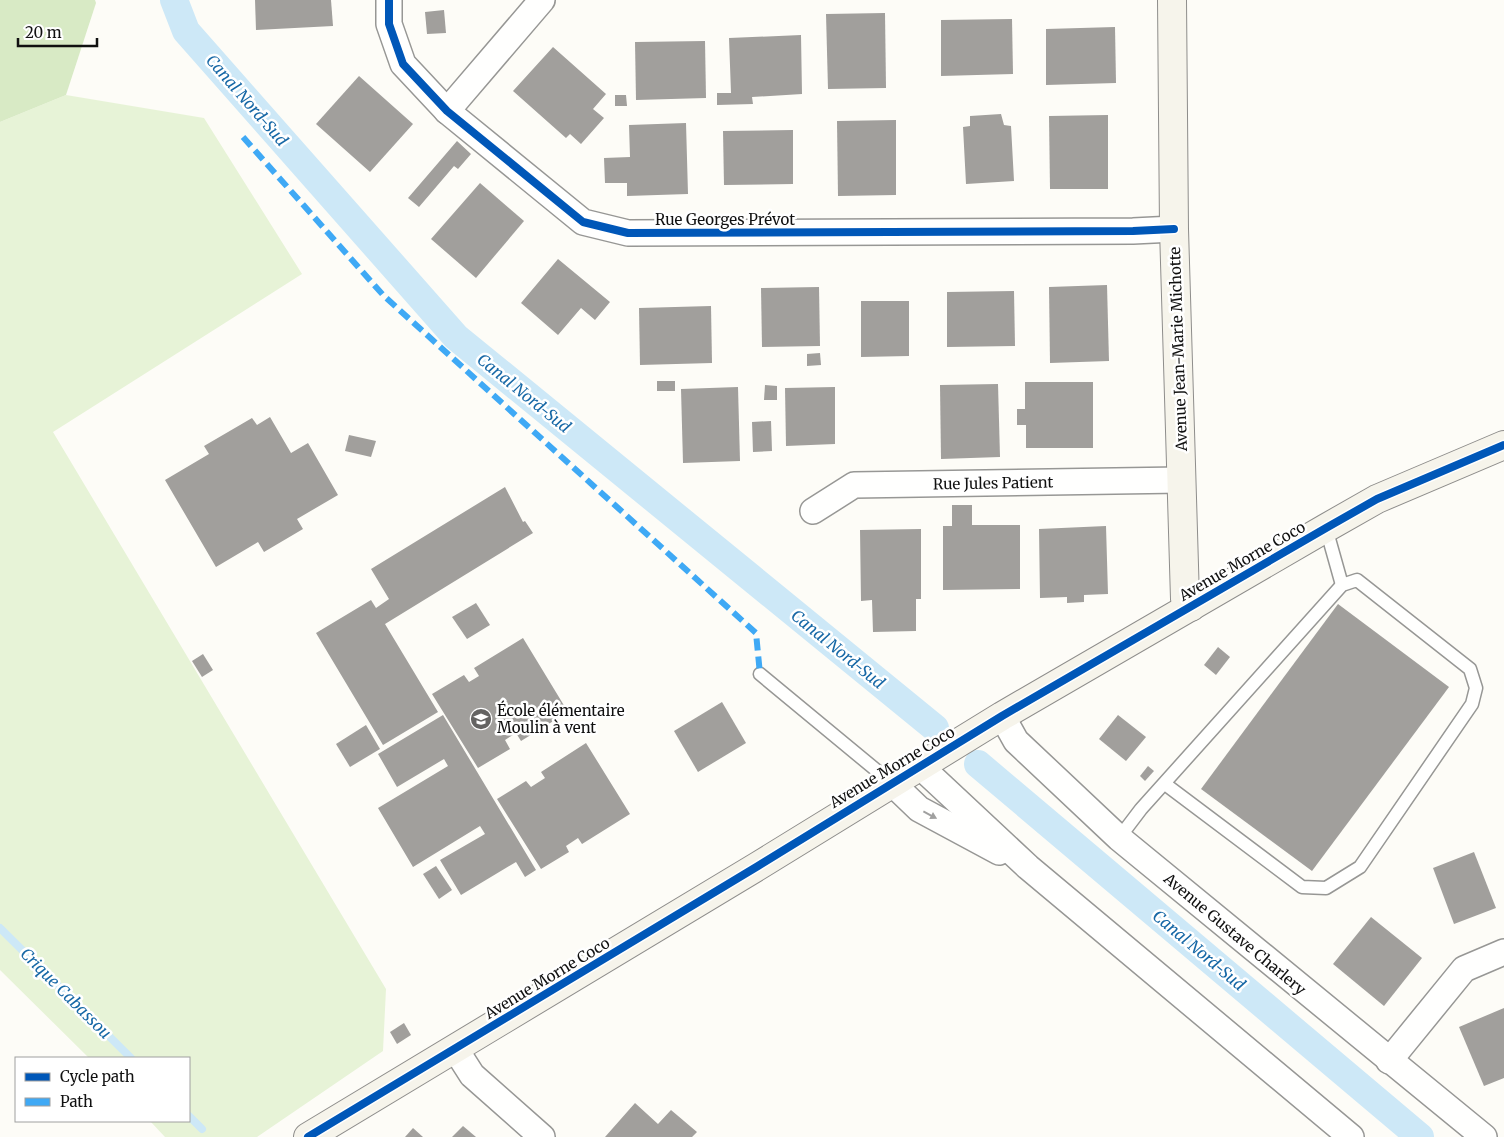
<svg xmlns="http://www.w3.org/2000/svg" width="1504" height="1137" viewBox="0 0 1504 1137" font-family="Merriweather,serif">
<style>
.green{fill:#e7f3d7}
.forest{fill:#d8eac5}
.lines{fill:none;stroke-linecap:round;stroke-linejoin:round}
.stream{stroke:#cde8f7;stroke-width:8}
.canal{stroke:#cde8f7;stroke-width:28}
.building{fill:#a19f9c}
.lane-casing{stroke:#979795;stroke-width:15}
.street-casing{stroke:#979795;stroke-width:28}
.secondary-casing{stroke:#8e8d8b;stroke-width:30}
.lane{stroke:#fffffe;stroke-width:12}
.street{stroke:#fffffe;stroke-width:25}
.secondary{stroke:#f6f4eb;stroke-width:28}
.quiet{stroke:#3fa9f5;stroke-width:6;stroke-dasharray:12 6;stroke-linecap:butt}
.cycleway-casing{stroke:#fff;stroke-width:11}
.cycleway{stroke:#0057b8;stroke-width:8}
.oneway{fill:#a0a09f}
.labels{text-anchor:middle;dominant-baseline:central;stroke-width:5;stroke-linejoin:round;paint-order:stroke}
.street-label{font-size:15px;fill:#111;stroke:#fff}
.poi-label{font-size:15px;fill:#111;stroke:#fff;text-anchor:start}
.water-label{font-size:16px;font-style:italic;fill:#1768a6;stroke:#fff}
</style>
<rect width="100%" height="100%" fill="#fdfcf7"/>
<polygon class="green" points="66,95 204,118 302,274 53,432 386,989 383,1051 257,1137 165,1137 150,1121 189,1121 189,1058 89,1058 0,970 0,122"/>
<polygon class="forest" points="0,0 95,0 96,3 66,95 0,122"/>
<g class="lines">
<g class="stream">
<polyline points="0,928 131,1058"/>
<polyline points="189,1116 202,1129"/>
</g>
<g class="canal">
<polyline points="174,0 186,31 456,337 935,728"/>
<polyline points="978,764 1420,1137"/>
</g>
</g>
<g class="building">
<polygon points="255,0 331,0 333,26 256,30"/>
<polygon points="444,10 446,33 427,34 425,12"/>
<polygon points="885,13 886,88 828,89 826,14"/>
<polygon points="1012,19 1013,74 941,76 941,20"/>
<polygon points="1115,27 1116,83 1046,85 1046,29"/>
<polygon points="801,35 802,94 752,97 753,104 717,105 717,93 731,93 729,38"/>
<polygon points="705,41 706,98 636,100 635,42"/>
<polygon points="553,47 606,94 593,109 604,118 581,144 570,134 566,138 513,91"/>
<polygon points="359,76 413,124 370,172 316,124"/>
<polygon points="615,95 626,95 627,106 615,106"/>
<polygon points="1001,114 1004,125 1011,126 1014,181 966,184 963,127 970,126 970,116"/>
<polygon points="1108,115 1108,189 1050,189 1049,116"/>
<polygon points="896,120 896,195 838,196 837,121"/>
<polygon points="686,123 688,194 627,196 627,183 605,183 604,158 630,157 629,125"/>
<polygon points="793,130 793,184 724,185 723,131"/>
<polygon points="457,141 471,154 458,169 454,166 419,207 408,198"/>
<polygon points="480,183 524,221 476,278 431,239"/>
<polygon points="558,259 610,302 595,320 581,308 558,335 521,303"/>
<polygon points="1107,285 1109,361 1050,363 1049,287"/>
<polygon points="819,287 820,346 762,347 761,288"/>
<polygon points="1014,291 1015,346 947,347 947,292"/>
<polygon points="861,301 909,301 909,356 861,357"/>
<polygon points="711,306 712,363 640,365 639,308"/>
<polygon points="820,353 821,365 807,366 807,354"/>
<rect x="657" y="381" width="18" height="10"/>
<polygon points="1025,382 1093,382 1093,448 1026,448 1026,425 1017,425 1017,409 1025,409"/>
<polygon points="998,384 1000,457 941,459 940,385"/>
<polygon points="765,385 777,386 777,400 764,400"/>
<polygon points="738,387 740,461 683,463 681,389"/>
<polygon points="835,387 835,444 786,446 785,388"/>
<polygon points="270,417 291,453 308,443 338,495 297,519 303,529 264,552 258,542 216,567 165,480 209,454 204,446 252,418 257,425"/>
<polygon points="771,421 772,451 753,452 752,422"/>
<polygon points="349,435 376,441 371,457 345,451"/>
<polygon points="505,487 523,522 525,521 533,533 385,624 438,712 383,745 316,633 371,600 376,608 389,599 371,569"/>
<polygon points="952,505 972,505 972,525 1020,525 1020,589 943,590 943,526 952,526"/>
<polygon points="1106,526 1108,594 1084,595 1084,602 1067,603 1067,597 1040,598 1039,529"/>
<polygon points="921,529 921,599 916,599 916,631 873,632 872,600 861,601 860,530"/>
<polygon points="476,603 490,625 467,639 452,617"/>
<polygon points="1338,604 1449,687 1312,871 1201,789"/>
<polygon points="523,638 568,712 521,741 516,733 505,740 510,749 478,768 432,694 464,675 469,682 479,676 474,668"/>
<polygon points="1218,647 1230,657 1216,675 1204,665"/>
<polygon points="203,654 213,670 202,677 192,661"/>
<polygon points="722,702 746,743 698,772 674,731"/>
<polygon points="443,715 536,870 525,877 516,862 461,895 440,860 485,834 480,826 413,867 378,808 448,766 444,759 397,787 378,754"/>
<polygon points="1118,715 1146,737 1126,761 1099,739"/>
<polygon points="366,725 380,749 350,767 336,744"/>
<polygon points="586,743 630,814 582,844 578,838 566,846 569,852 541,869 497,799 526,781 531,787 545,778 541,772"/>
<polygon points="1148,766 1154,771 1145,781 1140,776"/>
<polygon points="1474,852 1496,908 1454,924 1433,868"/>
<polygon points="436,866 452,890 439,899 423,874"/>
<polygon points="1371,917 1422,958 1384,1006 1333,964"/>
<polygon points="1504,1008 1504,1078 1484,1086 1459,1027"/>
<polygon points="404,1023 411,1035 397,1044 390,1032"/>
<polygon points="635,1103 658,1124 671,1110 697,1132 692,1137 605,1137"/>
<polygon points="463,1126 476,1137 452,1137"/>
<polygon points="413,1128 423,1137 405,1137"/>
</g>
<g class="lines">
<g class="lane-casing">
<g id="lane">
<polyline points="1326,528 1342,585"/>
<polyline points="760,674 893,784"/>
<polyline points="1119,838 1141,809 1342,585 1357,580 1470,669 1476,688 1472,704 1360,867 1326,888 1302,887 1165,784"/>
</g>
</g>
<g class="street-casing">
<g id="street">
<polyline points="389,0 389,24 403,64 447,111 583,222 628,233 1133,231 1174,229"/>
<polyline points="447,111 542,0"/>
<polyline points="813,511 854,485 1181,480"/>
<polyline points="1002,716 1016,741 1119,838 1484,1137"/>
<polyline points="921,767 1028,867 1351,1137"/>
<polyline points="893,784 919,809 999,852"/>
<polyline points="456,1050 472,1075 542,1137"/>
<polyline points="1389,1061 1464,969 1504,952"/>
</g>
</g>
<g class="secondary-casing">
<g id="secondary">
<polyline points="1172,0 1174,229 1185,599 1191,607"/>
<polyline points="308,1137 758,866 1002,716 1326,528 1377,499 1504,445"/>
</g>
</g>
<use href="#lane" class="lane"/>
<use href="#street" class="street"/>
<use href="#secondary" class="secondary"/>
<polyline class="quiet" points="243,137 384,296 756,633 760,674"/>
<g class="cycleway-casing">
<g id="cycleway">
<polyline points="389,0 389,24 403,64 447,111 583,222 628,233 1133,231 1174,229"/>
<polyline points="308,1137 758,866 1002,716 1326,528 1377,499 1504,445"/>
</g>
</g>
<use href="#cycleway" class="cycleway"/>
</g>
<defs><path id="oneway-solid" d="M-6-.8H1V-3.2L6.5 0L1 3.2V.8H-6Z" transform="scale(1.25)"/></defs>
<use class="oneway" href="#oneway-solid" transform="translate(930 815) rotate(28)"/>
<defs>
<g id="school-disc" transform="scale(1.125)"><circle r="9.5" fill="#646362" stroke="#fff"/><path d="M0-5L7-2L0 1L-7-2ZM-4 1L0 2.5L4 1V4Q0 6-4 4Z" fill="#fff"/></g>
</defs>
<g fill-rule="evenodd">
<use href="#school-disc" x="481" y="719"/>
</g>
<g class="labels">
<g class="street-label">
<text x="725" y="219">Rue Georges Prévot</text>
<text transform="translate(1178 349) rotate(-92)">Avenue Jean-Marie Michotte</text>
<text transform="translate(993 483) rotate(-1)">Rue Jules Patient</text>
<text transform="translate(1242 561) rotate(-30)">Avenue Morne Coco</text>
<text transform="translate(892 767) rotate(-31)">Avenue Morne Coco</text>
<text transform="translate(1235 934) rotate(40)">Avenue Gustave Charlery</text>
<text transform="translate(547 978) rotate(-31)">Avenue Morne Coco</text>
</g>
<g class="poi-label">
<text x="497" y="710">École élémentaire<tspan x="497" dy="17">Moulin à vent</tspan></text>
</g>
<g class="water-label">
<text transform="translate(247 100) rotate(49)">Canal Nord-Sud</text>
<text transform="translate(524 393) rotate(39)">Canal Nord-Sud</text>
<text transform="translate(838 649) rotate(39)">Canal Nord-Sud</text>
<text transform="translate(1199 950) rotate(40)">Canal Nord-Sud</text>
<text transform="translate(66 993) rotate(45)">Crique Cabassou</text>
</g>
</g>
<rect x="15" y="1057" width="175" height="65" fill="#ffffff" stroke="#a0a0a0"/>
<rect x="25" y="1073" width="25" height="8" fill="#0057b8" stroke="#a0a0a0"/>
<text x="60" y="1082" font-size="15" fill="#111111">Cycle path</text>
<rect x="25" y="1098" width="25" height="8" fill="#3fa9f5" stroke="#a0a0a0"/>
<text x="60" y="1107" font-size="15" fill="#111111">Path</text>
<path d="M18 38v8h79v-8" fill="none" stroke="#111111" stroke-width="2.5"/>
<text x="25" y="38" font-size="15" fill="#111111" stroke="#ffffff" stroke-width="4" paint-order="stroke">20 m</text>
</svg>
